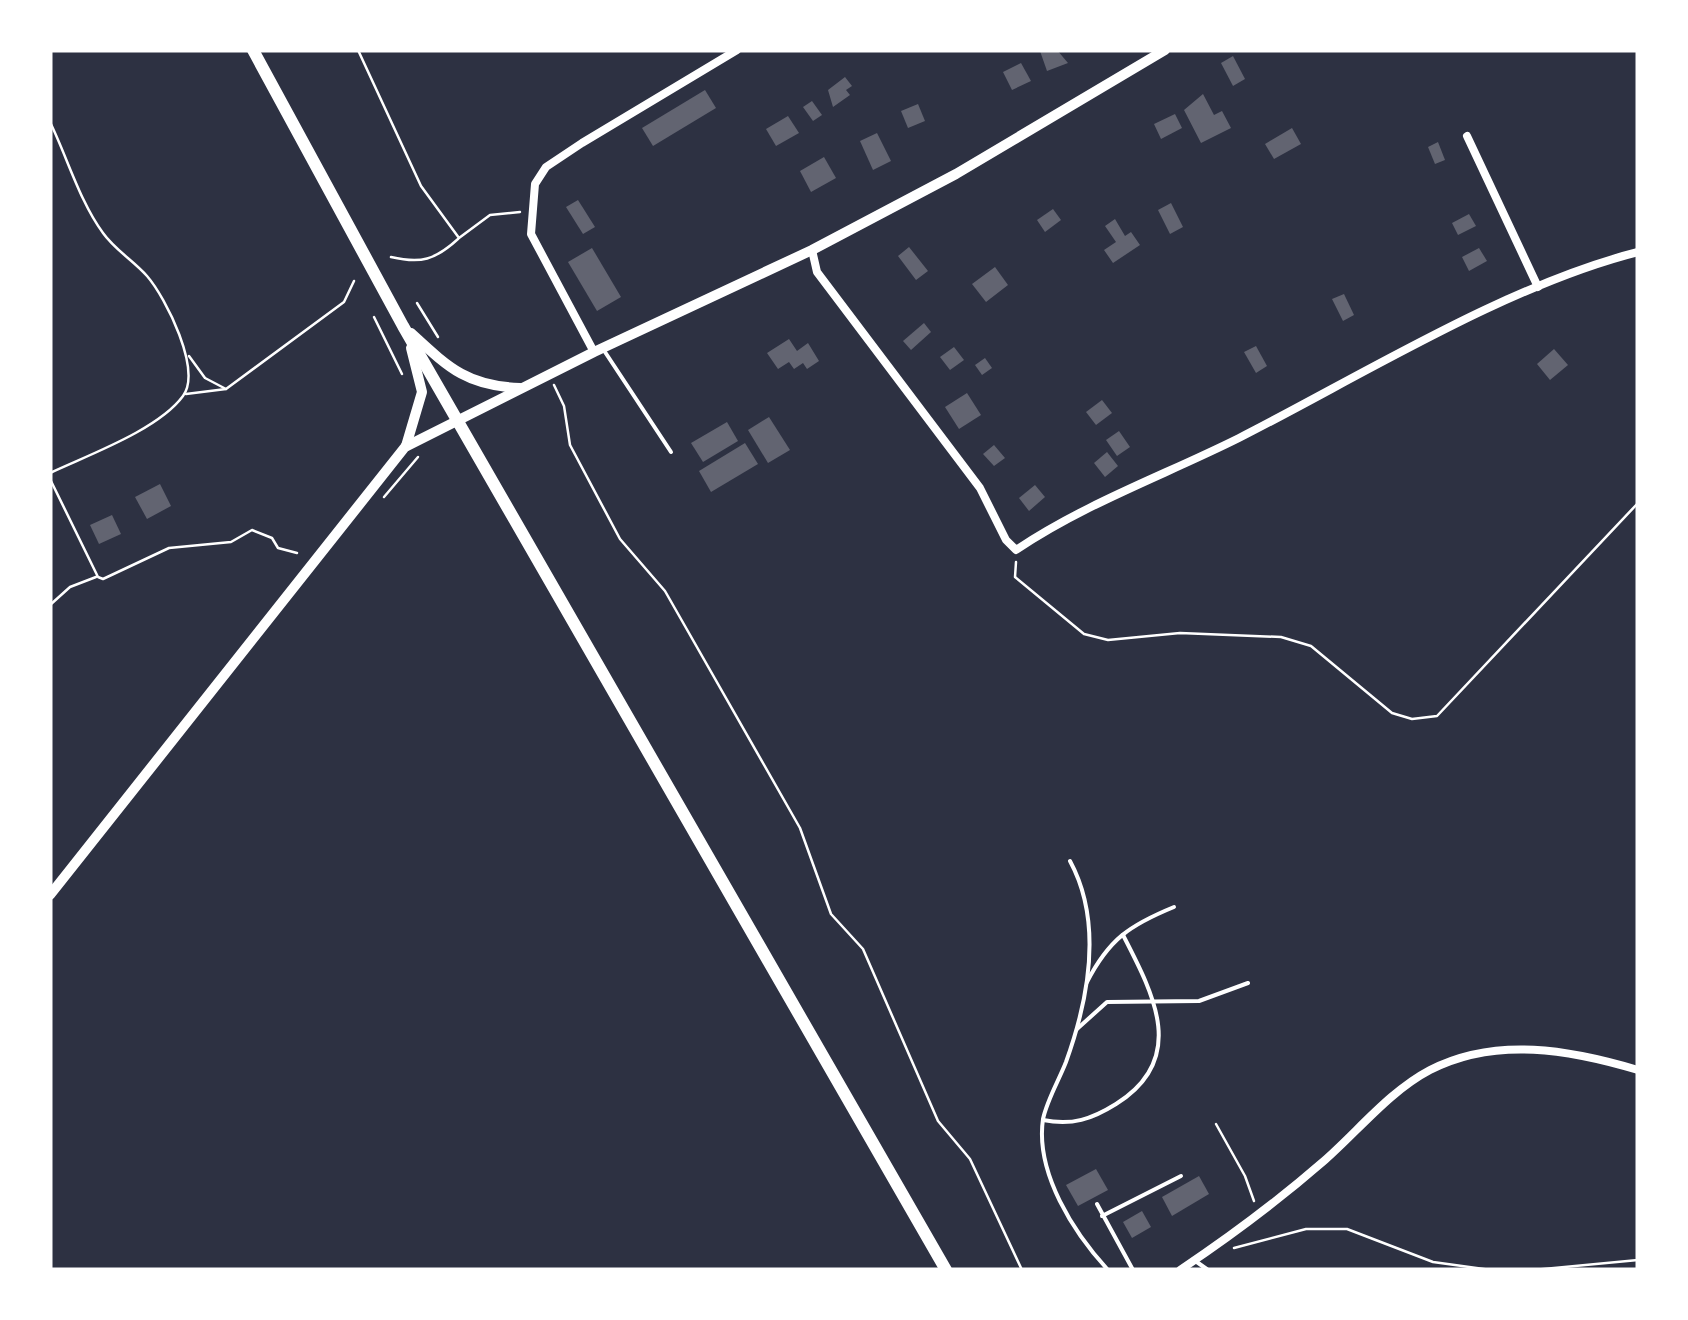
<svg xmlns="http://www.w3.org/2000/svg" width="1688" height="1320" viewBox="0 0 1688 1320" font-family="Ubuntu,sans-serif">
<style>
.building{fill:#626471}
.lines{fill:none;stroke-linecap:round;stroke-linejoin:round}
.path{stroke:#fff;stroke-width:2.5}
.service{stroke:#fff;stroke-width:4}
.minor{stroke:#fff;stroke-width:8}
.tertiary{stroke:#fff;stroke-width:10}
.primary{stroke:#fff;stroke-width:12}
</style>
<rect width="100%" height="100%" fill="#2d3142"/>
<g class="building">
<polygon points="1057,50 1068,63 1047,71 1040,51"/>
<polygon points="1233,56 1245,79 1233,86 1221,63"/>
<polygon points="1021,63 1031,81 1012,90 1003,72"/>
<polygon points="845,77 852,86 846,90 850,95 833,107 828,90"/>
<polygon points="705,90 716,108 653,146 642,128"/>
<polygon points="1203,94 1214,115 1222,111 1231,128 1201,143 1184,110"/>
<polygon points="812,101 822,115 813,121 803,107"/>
<polygon points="918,104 925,121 908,128 901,111"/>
<polygon points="1175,114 1182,128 1161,139 1154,124"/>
<polygon points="788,116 799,133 776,146 766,129"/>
<polygon points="1292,128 1301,144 1274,159 1265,144"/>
<polygon points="877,133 891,161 873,170 860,141"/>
<polygon points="1438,142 1445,160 1435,164 1428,147"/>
<polygon points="824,157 836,178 811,192 800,171"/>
<polygon points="578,200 595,227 583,234 566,207"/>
<polygon points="1171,203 1183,227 1170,234 1158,210"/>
<polygon points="1053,209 1061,220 1045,232 1037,220"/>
<polygon points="1469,214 1476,226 1458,235 1452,223"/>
<polygon points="1115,219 1125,236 1131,232 1140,245 1113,263 1104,250 1116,242 1105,226"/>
<polygon points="909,247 928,271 916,280 898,256"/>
<polygon points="592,248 621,297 597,311 568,262"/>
<polygon points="1479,248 1487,261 1469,271 1462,257"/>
<polygon points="995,267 1008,285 986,302 972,284"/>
<polygon points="1344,294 1354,315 1343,321 1332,299"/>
<polygon points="924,323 931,332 911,350 903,341"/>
<polygon points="789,339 797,351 808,343 819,361 807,369 803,363 794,369 789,362 778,369 767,353"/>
<polygon points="1256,346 1267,366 1256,373 1244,352"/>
<polygon points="954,347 964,360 950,370 940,357"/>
<polygon points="1554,349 1568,365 1550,380 1537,364"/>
<polygon points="985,358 992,368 982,375 975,365"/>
<polygon points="967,393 981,415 959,429 945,407"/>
<polygon points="1102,400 1112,413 1096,425 1086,412"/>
<polygon points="769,417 790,450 768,463 748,430"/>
<polygon points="727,422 738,441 703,462 691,443"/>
<polygon points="1119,431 1130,447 1117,456 1106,440"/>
<polygon points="745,443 758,464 711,492 699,471"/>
<polygon points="994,445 1005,458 994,466 983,454"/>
<polygon points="1107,452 1118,466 1105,477 1094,463"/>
<polygon points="160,484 171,506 147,519 135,497"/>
<polygon points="1035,485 1045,497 1029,511 1019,498"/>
<polygon points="112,515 121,534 99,544 90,525"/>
<polygon points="1096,1169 1108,1190 1078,1206 1066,1185"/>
<polygon points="1199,1176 1209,1194 1172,1216 1162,1197"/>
<polygon points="1142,1211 1151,1227 1132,1238 1123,1222"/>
</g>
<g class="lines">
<g class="path">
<polyline points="358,50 421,186 459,238 490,215 520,212"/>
<path d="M50 122C67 157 80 202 103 233 115 250 134 261 147 276 166 298 202 370 183 396 158 430 88 455 50 473"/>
<path d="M391 257C421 264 435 260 458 239"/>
<polyline points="417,303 438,337"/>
<polyline points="374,317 402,374"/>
<polyline points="189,356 205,378 226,389"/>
<polyline points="554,385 564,406 570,445 620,539 665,591 800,828 831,914 863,949 938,1121 970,1159 1022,1270"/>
<polyline points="186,394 226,389 344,302 354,281"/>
<polyline points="50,479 98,577 103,579 169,548 231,542 252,530 272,538 278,548 297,553"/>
<polyline points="384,497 418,457"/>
<polyline points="1016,562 1015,577 1084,634 1108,640 1180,633 1281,637 1311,646 1392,713 1412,719 1437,716 1638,503"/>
<polyline points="50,605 70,587 96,577"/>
<polyline points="1216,1124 1245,1176 1254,1201"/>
<polyline points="1234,1248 1306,1229 1347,1229 1433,1262 1491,1270"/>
<polyline points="1533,1270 1638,1260"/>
</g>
<g class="service">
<polyline points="605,352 671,452"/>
<path d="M1070 861C1103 922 1089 998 1066 1062 1059 1080 1047 1100 1043 1119 1035 1173 1074 1233 1108 1270"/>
<path d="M1087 982C1109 939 1130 925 1174 907"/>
<polyline points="1077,1029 1107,1002 1199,1001 1248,983"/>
<path d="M1043 1120C1072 1126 1092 1119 1116 1104 1188 1059 1154 995 1123 935"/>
<polyline points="1097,1204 1133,1270"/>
<polyline points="1102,1216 1181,1176"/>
<polyline points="1194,1260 1208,1270"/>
</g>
<g class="minor">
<polyline points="1467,136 1538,287"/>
<path d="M812 250 817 272 980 488 1006 540 1016 550C1086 503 1165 475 1239 438 1361 376 1507 285 1638 252"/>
<polyline points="594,352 531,234 535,184 546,167 582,143 737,50"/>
<path d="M1180 1270C1231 1236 1279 1200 1325 1160 1359 1130 1390 1091 1430 1070 1496 1036 1571 1050 1638 1070"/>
</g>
<g class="tertiary">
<path d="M411 333C449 368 467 386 520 388"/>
<polyline points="406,446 422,392 411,348"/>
<polyline points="50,895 405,447 594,352 812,250 956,174 1165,50"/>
</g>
<polyline class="primary" points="253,50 403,326 946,1270"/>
</g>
<rect width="1688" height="1320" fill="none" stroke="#ffffff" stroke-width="105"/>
</svg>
